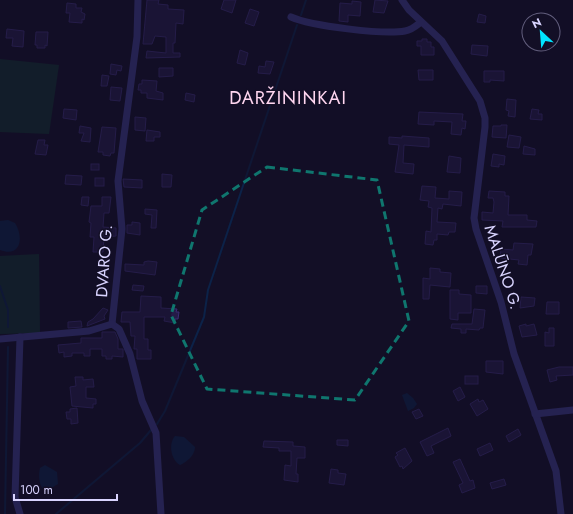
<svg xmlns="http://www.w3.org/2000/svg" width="573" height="514" viewBox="0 0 573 514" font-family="Jost,sans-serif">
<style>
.green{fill:#12302f}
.water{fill:#0c2248}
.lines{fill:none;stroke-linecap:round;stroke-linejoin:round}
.stream{stroke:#0c2248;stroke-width:2}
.building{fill:#241b47;stroke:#3b2d73}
.street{stroke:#3d3a85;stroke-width:7}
.marked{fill:none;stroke:#0f766e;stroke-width:3;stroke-dasharray:8 5;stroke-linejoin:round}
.labels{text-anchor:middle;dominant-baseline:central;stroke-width:3;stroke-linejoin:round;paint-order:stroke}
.street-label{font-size:16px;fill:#d9d4ff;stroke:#130f26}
.quarter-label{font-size:18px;letter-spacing:1px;fill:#ffd6f0;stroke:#130f26}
</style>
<rect width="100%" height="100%" fill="#130f26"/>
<g class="green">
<polygon points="0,59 59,65 49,134 0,132"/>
<polygon points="39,254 40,333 0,334 0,256"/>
</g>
<g class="water">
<path d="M8 220 15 223C24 237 21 258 0 250V221Z"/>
<polygon points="407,393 413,398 417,404 414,408 408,411 402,395"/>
<path d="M175 436 184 437 195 447C195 455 187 462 180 465 171 460 168 444 175 436Z"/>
<path d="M45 465 57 472 58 484 46 491C39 488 38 476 40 468Z"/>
</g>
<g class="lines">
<g class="stream">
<polyline points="301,15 306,0"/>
<polyline points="0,286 8,310 8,327"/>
<polyline points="157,424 165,411 204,317 208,290 297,25"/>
<polyline points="5,514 8,347"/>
<polyline points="56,514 140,443 151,430"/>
</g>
</g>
<g class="building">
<polygon points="147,0 159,0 158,4 168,5 168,9 184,10 183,24 176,23 175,43 173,43 173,53 180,53 180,57 146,58 147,51 166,53 166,37 155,36 152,44 143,44"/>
<polygon points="224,0 236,0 232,13 221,9"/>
<polygon points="375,0 388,1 384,13 373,12"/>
<polygon points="352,1 361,2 360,16 348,15 348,22 339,21 340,3 352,4"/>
<polygon points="67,3 76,4 76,8 82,8 81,12 85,14 84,20 82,19 82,23 69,22 70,13 66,13"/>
<polygon points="250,9 259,12 254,26 245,23"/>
<polygon points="479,14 486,16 485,23 477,22"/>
<polygon points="7,29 24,31 23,47 12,46 13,38 6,38"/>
<polygon points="36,32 48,32 47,46 45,45 45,48 37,48 37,45 35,45"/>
<polygon points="422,39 427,39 427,42 431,42 431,47 434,47 434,55 421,55 421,46 417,46 417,41 422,41"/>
<polygon points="472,45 488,46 487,56 471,54"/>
<polygon points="240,50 248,53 245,65 237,63"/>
<polygon points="266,61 274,62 270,74 258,73 259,66 265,67"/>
<polygon points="111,64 122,66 121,71 117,70 116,75 110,74"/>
<polygon points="159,68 173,68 173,76 159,77"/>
<polygon points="418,70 433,70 433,80 419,80"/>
<polygon points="484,71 504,71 504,81 490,80 490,82 484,82"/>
<polygon points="102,75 109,76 107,86 101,86"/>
<polygon points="142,80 157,81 156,91 163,93 163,100 147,98 147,93 141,93 141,90 138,90 139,84 142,84"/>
<polygon points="111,87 122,88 120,101 110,100"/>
<polygon points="186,93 195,95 194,102 185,100"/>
<polygon points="507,99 516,100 515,117 508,116 509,111 506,110"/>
<polygon points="64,109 77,110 76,120 63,118"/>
<polygon points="532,109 539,110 538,114 542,114 542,120 530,119"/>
<polygon points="419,112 463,114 462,121 466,121 465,129 462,128 461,135 451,134 452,122 434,121 434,125 418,124"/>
<polygon points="135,117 146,118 145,131 135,130"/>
<polygon points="501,125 507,125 506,138 492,137 493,126 501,126"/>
<polygon points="80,126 91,128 90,142 81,141 84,133 79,133"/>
<polygon points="102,127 116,128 114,153 111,153 110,156 103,155 103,152 98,152"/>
<polygon points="147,130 160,132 160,137 154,137 154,141 146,141"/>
<polygon points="509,135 521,137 519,148 507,147"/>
<polygon points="402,136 429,138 429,147 404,145 403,163 414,164 413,174 395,172 399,145 389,144 389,137 402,138"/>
<polygon points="38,140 45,140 44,145 48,145 46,155 35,154"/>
<polygon points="524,146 535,149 535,155 523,154"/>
<polygon points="493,154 505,156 504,165 499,164 499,167 491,166"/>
<polygon points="449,156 461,158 460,173 447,172"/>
<rect x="91" y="164" width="8" height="6"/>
<polygon points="162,174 172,175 171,187 162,187"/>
<polygon points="66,175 82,176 81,185 65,184"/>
<rect x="95" y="178" width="9" height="8"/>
<polygon points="123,179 142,180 142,188 124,187"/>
<polygon points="422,186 436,187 435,198 449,199 449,191 462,192 461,206 443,204 442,209 438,208 437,222 456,223 455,232 449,232 448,235 437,234 437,240 434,240 433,245 425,244 426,231 431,232 432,208 428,207 429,201 420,200"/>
<polygon points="489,191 505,192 505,196 509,196 508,215 527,215 527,220 537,221 536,227 502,227 503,221 482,220 482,212 493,213 494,202 493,198 488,198"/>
<polygon points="82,197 89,197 88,206 81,205"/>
<polygon points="102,197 111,197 109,213 104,213 103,227 116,228 116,236 104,237 103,252 93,252 94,237 90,237 91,223 89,222 91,206 102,206"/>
<polygon points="145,209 157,210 156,228 151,228 152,215 145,214"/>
<polygon points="132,222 140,223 140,235 127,233 127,225 132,225"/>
<polygon points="514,243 533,244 531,255 528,255 527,265 518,264 519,260 500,258 501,249 513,250"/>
<polygon points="101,257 110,258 109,265 100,264"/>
<polygon points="148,261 157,262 155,275 125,271 125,264 144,265 144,262"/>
<polygon points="430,268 440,269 440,272 451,273 450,287 430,285 429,299 423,299 423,278 430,279"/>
<polygon points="133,285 144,286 143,291 132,290"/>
<polygon points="476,286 487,286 487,294 476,293"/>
<polygon points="450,290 459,290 459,294 471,295 471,313 458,313 458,320 450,319"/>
<polygon points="141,296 161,297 161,308 177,309 176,312 179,312 178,319 175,319 175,323 164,321 165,317 144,317 144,339 148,339 148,350 151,350 151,359 137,359 137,349 134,349 135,336 131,336 130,322 121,322 122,312 140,312"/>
<polygon points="521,297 535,298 534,306 520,308"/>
<polygon points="547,302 559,302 559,314 546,314"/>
<polygon points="103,308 108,310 104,316 105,319 87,326 88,322 93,319"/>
<polygon points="474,309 485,310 483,328 480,328 479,330 466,329 466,333 461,333 461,329 451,328 452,324 472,324"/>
<polygon points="81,321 82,327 68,328 68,322"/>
<polygon points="526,324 526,326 534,324 537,335 522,337 519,326"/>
<polygon points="549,328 554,328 554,346 545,346 545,332 549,333"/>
<polygon points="102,332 115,332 118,339 118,349 123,349 123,357 112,356 112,359 106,359 106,356 102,356 102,349 90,349 90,356 84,356 84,353 72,353 72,356 64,357 64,352 59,353 58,345 81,343 81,338 102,338"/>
<polygon points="486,361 503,361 503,374 486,372"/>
<polygon points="559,367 573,367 573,375 556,376 557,380 550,382 547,370"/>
<rect x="465" y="376" width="13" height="8"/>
<polygon points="75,377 83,377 83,380 93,379 94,387 86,387 86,398 96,399 96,404 93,404 93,408 72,406 70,387 76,386"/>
<polygon points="460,387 465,397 458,401 453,391"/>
<polygon points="478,399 479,402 483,400 488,409 477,416 470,404"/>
<polygon points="77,408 78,423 71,424 71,419 67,419 66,412 70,412 70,409"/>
<polygon points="419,409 423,416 416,419 412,412"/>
<polygon points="448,428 451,436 431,446 434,453 427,456 420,442"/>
<polygon points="518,429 521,435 509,442 506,436"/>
<polygon points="337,440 348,440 348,446 337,445"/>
<polygon points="264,441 293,442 293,446 305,447 305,458 297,458 296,474 298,474 298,482 284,480 285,465 291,466 291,451 279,451 279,448 263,447"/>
<polygon points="490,443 493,450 480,456 477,449"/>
<polygon points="405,448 412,461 403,469 402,466 400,467 395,457 398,455 396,453"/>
<polygon points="460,459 470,481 473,480 475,488 462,493 459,485 463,483 453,462"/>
<polygon points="331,469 338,470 338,473 346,474 344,485 329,483"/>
<polygon points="504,479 506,485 492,489 490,483"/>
</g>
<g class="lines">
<g class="street">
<polyline points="402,0 409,10 442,41 480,101 485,118 485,127 474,218 476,229 501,302 514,354 556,471 561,514"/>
<path d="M291 17C311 26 384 35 405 31 412 30 416 26 421 22"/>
<polyline points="112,324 122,229 118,181 137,37 138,0"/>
<polyline points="112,324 119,329 130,354 142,401 156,433 161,514"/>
<polyline points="0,339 89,331 112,324"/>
<polyline points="535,414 573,410"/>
<polyline points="20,514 15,497 20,337"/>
</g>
</g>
<path d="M0 0H573V514H0ZM267 167 377 180 409 321 355 400 207 389 171 315 202 210Z" fill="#130f26" fill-opacity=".55" fill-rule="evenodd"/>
<path class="marked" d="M267 167 377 180 409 321 355 400 207 389 171 315 202 210Z"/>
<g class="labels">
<g class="street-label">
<text transform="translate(104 261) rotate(-86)">DVARO G.</text>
<text transform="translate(503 267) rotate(72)">MALŪNO G.</text>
</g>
<g class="quarter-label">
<text x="288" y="98">DARŽININKAI</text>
</g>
</g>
<g transform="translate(541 32) rotate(334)"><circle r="19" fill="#130f26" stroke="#625e7d"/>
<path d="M0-3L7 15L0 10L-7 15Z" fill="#00e5ff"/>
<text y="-6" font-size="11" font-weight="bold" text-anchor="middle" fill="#d9d4ff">N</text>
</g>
<path d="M14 494v6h103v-6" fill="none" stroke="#d9d4ff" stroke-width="2"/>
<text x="20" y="494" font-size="12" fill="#d9d4ff" stroke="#130f26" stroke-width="3" paint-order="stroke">100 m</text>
</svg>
